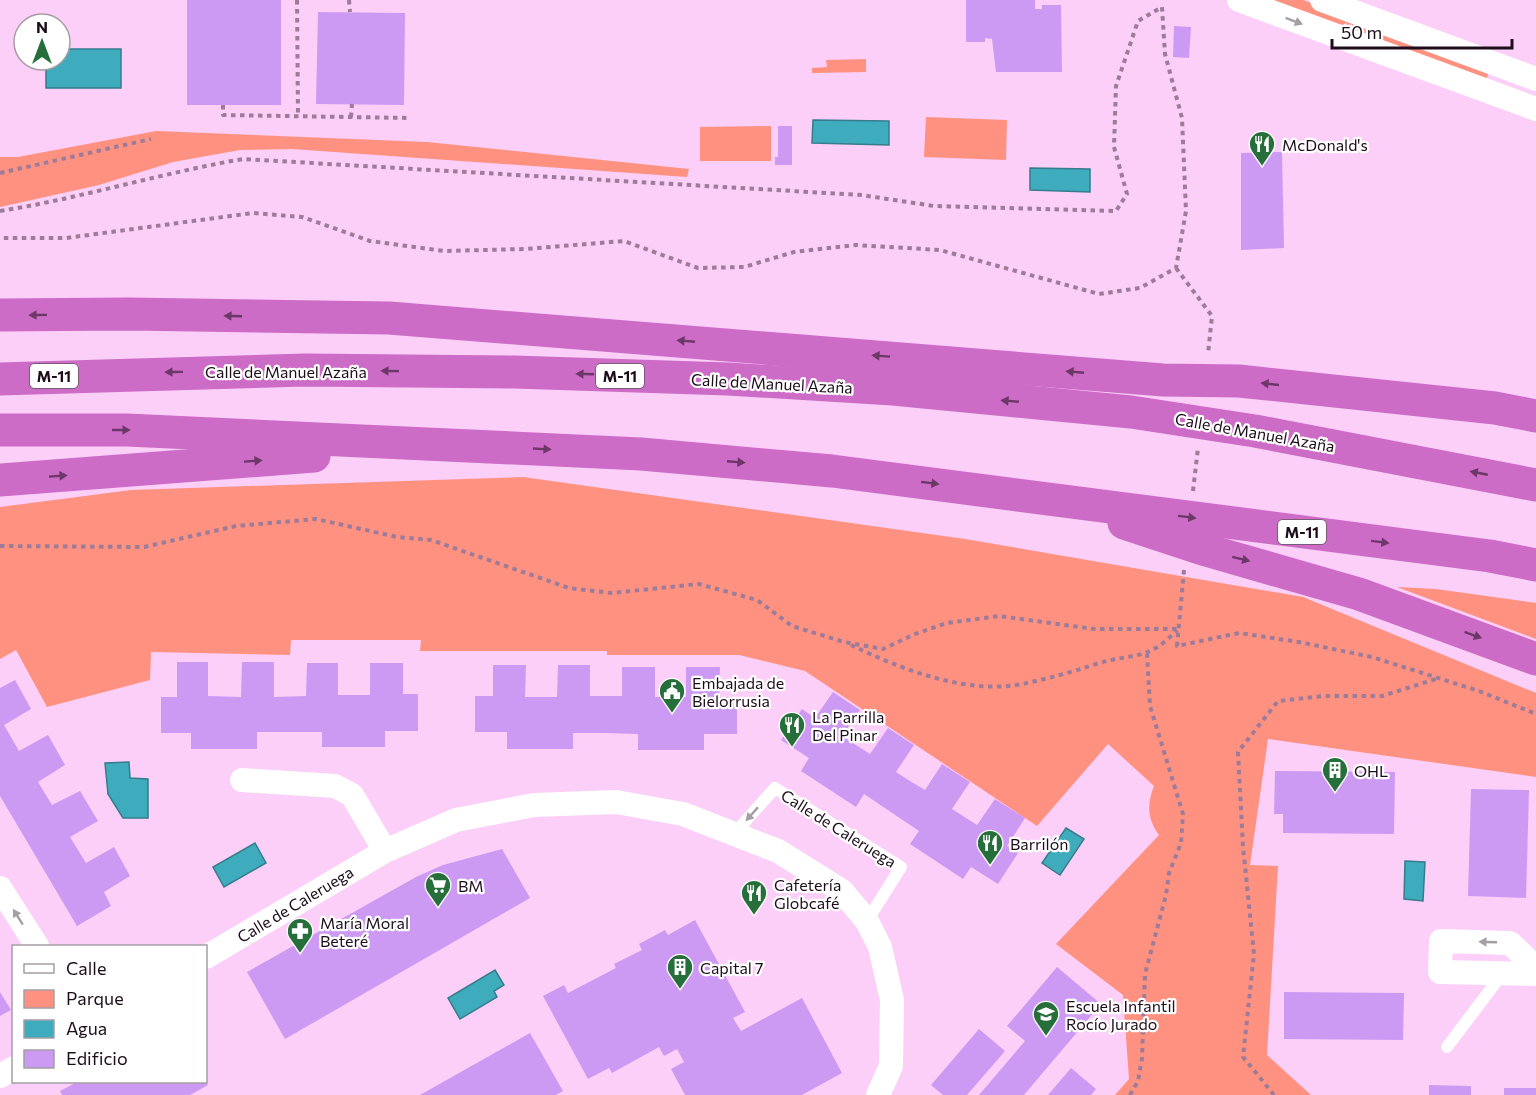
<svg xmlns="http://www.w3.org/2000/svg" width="1536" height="1095" viewBox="0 0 1536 1095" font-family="Commissioner,sans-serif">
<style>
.green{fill:#ff9181}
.water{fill:#3facbd;stroke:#357c8c;stroke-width:1.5}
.building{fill:#cd9af3}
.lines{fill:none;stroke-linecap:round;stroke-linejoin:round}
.path{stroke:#9d7c99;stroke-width:4;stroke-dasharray:4.5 4.5;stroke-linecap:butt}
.service{stroke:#fff;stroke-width:12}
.minor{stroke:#fff;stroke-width:24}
.motorway{stroke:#cc6cc6;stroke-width:33}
.oneway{fill:#a59ea4}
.oneway2{fill:#6c3868}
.labels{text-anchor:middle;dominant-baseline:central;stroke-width:4.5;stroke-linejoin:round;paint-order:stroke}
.shield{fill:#fff;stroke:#61565f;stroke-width:1.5}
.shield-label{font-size:15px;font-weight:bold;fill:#1d0d1b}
.poi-label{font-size:16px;fill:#1d0d1b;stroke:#fff;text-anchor:start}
.street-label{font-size:16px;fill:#1d0d1b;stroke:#fff}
</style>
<rect width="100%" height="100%" fill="#fccff8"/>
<g class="green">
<polygon points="1268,0 1303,0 1486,70 1488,75 1486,79"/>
<polygon points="866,59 866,72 812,73 812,68 827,67 826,60"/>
<polygon points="926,117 1007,120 1006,160 924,157"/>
<polygon points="771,126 771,161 700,161 700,127"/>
<polygon points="156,131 427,142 689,169 687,177 292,149 240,150 173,162 99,185 0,207 0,157 18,157"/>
<path d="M523 477 965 539 1303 597 1536 693V777L1268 739 1250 865 1278 866 1267 1055 1311 1095H1115L1129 1079 1123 995 1056 944 1159 835C1147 819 1147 804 1154 786L1108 744 1037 826 805 671 739 655H607V651H420L421 640H291L290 655 151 652 150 680 47 707 16 650 0 659V507L131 490Z"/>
<polygon points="1397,587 1436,589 1536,603 1536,639"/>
</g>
<g class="water">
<polygon points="60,49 121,49 121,88 46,88 46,60 60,60"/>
<polygon points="813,120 889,121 889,145 812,143"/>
<polygon points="1030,168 1090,169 1090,192 1030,190"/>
<polygon points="129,762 130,778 148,779 148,818 123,818 108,794 105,763"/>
<polygon points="1066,828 1084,839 1060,875 1042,863"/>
<polygon points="255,843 266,863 224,887 213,867"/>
<polygon points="1405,861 1425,862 1423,901 1404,899"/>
<polygon points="495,970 504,985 494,991 497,997 460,1019 448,998"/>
</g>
<g class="building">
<rect x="187" y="0" width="94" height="105"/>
<polygon points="966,0 1035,0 1035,9 1042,9 1042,5 1061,5 1062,72 996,72 992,39 985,38 985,42 966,42"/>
<polygon points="318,12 405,13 404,105 316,104"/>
<polygon points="1174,26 1191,27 1189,58 1173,57"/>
<polygon points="778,126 792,126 792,165 775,165 775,157 778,157"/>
<polygon points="1282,152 1284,248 1241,250 1241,153"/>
<polygon points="177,662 208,662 208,696 241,697 242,662 274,662 274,697 306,696 307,663 338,663 338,695 370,695 370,663 403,663 403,694 418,694 418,731 385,731 385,747 322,747 322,732 257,732 257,749 191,749 191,733 161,733 161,697 177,697"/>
<polygon points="493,665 526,665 525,697 557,697 558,665 590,665 590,696 622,696 622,667 655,667 655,697 686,697 686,667 720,667 719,697 737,697 737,734 704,734 704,750 638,750 638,734 605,733 573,733 573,749 507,749 507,732 475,732 475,696 493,696"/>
<polygon points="15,680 31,709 4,725 19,751 48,735 65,765 38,782 52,805 80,791 98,821 70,837 86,863 114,847 130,876 104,892 111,906 77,926 0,796 0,688"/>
<polygon points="833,692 860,710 842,736 870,754 888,728 914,745 896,772 910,781 925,790 942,764 970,782 952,809 977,825 995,799 1025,818 1007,846 1018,853 998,884 971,867 963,879 910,844 919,831 864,794 856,807 801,771 809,758 781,740 802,709 815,718"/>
<polygon points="1275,771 1395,772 1394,834 1283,833 1283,814 1274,814"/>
<polygon points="1471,789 1529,790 1526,898 1468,896"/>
<polygon points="502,849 530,898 285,1039 247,972 416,877 443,865"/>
<polygon points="695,920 745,1012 733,1018 741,1031 802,998 842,1073 802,1095 685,1095 671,1069 684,1062 677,1049 664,1056 659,1047 612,1073 609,1068 588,1079 543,996 564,985 568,993 616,968 614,964 642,950 639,944 665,930 668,935"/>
<polygon points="1057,967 1101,1004 1024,1095 979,1095 1025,1041 1007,1026"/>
<polygon points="0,992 11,1010 0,1016"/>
<polygon points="1284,992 1404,993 1403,1040 1284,1039"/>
<polygon points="979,1029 1005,1051 967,1095 943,1095 931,1085"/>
<polygon points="530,1033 563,1091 556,1095 420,1095"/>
<polygon points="1071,1068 1096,1089 1091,1095 1048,1095"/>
<polygon points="77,1082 206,1082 208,1085 190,1095 62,1095 60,1091"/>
<polygon points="1429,1085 1471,1086 1471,1095 1429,1095"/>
<rect x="1504" y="1088" width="32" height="7"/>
</g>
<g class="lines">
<g class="path">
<polyline points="297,0 298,115"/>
<polyline points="349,0 350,12"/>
<polyline points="223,105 223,115 411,118"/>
<polyline points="351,117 352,104"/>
<polyline points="0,173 151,139"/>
<path d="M0 211C82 198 161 173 243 159L861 195 934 206 1116 211 1127 194 1114 147 1116 86 1138 21 1162 7 1165 54 1182 118 1186 211 1176 268 1140 288 1099 294 940 250 856 245 794 252 744 267 698 268 624 241 525 249 444 251 370 241 302 217 253 213 66 238H0"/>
<polyline points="1176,268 1212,316 1208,354"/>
<polyline points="1193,491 1198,448"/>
<polyline points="0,546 144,547 236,526 316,519 397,537 431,540 569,588 611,593 699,584 757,600 792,626 844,642 883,649 915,634 947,623 999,616 1094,629 1178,629"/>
<polyline points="1184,570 1177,646 1239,633 1299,642 1372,657 1479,691 1536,714"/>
<path d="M851 645C901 669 966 695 1022 684 1047 679 1072 672 1096 664 1135 652 1147 662 1177 630"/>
<polyline points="1130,1095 1138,1081 1142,1058 1145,974 1166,895 1169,873 1181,843 1183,814 1150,706 1147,654"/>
<polyline points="1274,1095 1243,1057 1254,954 1243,847 1238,752 1278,701 1323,696 1382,696 1436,679"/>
</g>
<g class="service">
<polyline points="734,834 775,788 901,867 867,921"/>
<polyline points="1447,1047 1503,973"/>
</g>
<g class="minor">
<polyline points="1239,0 1536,109"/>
<polyline points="1322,0 1536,79"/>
<polyline points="242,780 335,786 352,795 385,851"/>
<polyline points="0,888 37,946"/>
<polyline points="206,957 385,851 456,820 534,805 616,802 683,814 778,851 842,891 867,921 880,947 892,1000 891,1066 878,1095"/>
<polyline points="1536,968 1510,943 1441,941 1440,972 1536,974"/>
<polyline points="0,1076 14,1068"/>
</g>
<g class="motorway">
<polyline points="0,315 129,314 389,318 1163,380 1239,381 1495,408 1536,416"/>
<polyline points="0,379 305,370 514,372 728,379 893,389 1131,412 1255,431 1536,485"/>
<polyline points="0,430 127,430 641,454 832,471 1490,556 1536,565"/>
<polyline points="0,480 314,456"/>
<polyline points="1124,523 1206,550 1359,594 1536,659"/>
</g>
</g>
<defs><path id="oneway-solid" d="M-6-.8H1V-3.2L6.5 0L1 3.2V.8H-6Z" transform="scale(1.5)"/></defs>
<g class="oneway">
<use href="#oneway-solid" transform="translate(1294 21) rotate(21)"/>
<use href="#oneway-solid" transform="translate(752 814) rotate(132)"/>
<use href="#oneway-solid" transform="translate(18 917) rotate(-122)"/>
<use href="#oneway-solid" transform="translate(1488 942) rotate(-178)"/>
</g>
<g class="oneway2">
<use href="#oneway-solid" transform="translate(38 315) rotate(179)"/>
<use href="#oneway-solid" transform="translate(233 316) rotate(-178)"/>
<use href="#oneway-solid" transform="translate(686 341) rotate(-175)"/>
<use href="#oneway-solid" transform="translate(881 356) rotate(-176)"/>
<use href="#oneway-solid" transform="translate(390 371) rotate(-179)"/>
<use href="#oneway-solid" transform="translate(174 372) rotate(179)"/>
<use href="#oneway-solid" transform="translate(1075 372) rotate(-175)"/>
<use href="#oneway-solid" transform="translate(585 374) rotate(-178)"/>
<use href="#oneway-solid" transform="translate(1270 384) rotate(-174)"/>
<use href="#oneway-solid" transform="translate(1010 401) rotate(-175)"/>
<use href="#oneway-solid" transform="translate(121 430)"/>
<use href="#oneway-solid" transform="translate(542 449) rotate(3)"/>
<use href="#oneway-solid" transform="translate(253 461) rotate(-4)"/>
<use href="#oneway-solid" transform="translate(736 462) rotate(5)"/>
<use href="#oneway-solid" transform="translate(1479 473) rotate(-169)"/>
<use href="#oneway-solid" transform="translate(58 476) rotate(-4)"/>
<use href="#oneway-solid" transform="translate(930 483) rotate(7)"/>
<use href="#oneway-solid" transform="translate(1187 517) rotate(7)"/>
<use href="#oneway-solid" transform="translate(1380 542) rotate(7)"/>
<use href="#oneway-solid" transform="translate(1241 559) rotate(14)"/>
<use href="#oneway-solid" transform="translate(1473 635) rotate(20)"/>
</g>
<defs>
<g id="restaurant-pin" transform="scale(1.35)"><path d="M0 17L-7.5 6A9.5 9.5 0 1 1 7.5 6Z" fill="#266e3a" stroke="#fff"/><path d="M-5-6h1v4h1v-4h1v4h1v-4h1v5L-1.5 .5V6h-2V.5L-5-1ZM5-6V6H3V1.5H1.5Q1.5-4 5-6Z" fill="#fff"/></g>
<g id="civic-pin" transform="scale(1.35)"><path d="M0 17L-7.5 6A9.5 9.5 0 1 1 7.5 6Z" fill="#266e3a" stroke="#fff"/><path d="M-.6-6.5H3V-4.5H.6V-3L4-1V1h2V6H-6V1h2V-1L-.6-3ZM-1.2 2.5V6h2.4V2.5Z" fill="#fff"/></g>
<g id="building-pin" transform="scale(1.35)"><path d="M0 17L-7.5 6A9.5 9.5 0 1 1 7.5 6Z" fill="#266e3a" stroke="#fff"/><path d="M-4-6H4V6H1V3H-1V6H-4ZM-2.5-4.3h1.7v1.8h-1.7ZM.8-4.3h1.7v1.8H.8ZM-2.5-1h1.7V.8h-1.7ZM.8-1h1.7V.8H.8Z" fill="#fff"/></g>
<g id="supermarket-pin" transform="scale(1.35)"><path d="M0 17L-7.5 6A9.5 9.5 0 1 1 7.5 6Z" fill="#266e3a" stroke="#fff"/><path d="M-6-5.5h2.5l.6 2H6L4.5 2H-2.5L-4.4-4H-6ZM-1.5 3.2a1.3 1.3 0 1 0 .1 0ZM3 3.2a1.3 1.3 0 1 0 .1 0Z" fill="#fff"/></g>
<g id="pharmacy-pin" transform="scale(1.35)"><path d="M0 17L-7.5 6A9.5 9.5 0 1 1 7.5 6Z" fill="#266e3a" stroke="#fff"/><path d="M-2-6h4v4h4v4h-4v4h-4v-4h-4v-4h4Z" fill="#fff"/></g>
<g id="school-pin" transform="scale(1.35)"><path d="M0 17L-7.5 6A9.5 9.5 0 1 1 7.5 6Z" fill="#266e3a" stroke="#fff"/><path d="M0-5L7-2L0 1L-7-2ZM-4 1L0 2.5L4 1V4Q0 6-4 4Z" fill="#fff"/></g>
</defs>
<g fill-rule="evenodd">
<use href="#restaurant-pin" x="1262" y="144"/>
<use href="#civic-pin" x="672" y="691"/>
<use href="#restaurant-pin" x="792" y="725"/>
<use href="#building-pin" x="1335" y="770"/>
<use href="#restaurant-pin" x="990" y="843"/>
<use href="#supermarket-pin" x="438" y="885"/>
<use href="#restaurant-pin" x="754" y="893"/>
<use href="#pharmacy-pin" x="300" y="931"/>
<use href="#building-pin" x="680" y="967"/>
<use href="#school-pin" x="1046" y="1014"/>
</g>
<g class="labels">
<g class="shield">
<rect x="30" y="364" width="48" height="24" rx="4.5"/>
<rect x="596" y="364" width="48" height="24" rx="4.5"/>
<rect x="1278" y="520" width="48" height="24" rx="4.5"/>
</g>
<g class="shield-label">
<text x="54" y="376">M-11</text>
<text x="620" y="376">M-11</text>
<text x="1302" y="532">M-11</text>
</g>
<g class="poi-label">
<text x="1282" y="144">McDonald's</text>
<text x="692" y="682">Embajada de<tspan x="692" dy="18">Bielorrusia</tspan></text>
<text x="812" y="716">La Parrilla<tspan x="812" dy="18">Del Pinar</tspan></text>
<text x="1354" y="770">OHL</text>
<text x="1010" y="843">Barrilón</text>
<text x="774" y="884">Cafetería<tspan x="774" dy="18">Globcafé</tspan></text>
<text x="458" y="885">BM</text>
<text x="320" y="922">María Moral<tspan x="320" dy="18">Beteré</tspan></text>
<text x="700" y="967">Capital 7</text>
<text x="1066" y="1005">Escuela Infantil<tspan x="1066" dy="18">Rocío Jurado</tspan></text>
</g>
<g class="street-label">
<text x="286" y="371">Calle de Manuel Azaña</text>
<text transform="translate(772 383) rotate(3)">Calle de Manuel Azaña</text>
<text transform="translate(1255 432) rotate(10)">Calle de Manuel Azaña</text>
<text transform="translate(839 828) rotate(32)">Calle de Caleruega</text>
<text transform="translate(295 904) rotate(-31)">Calle de Caleruega</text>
</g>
</g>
<rect x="12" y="945" width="195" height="138" fill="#ffffff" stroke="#a59ea4" stroke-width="1.5"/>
<rect x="24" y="964" width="30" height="9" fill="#ffffff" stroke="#a59ea4" stroke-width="1.5"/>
<text x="66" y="975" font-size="18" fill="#1d0d1b">Calle</text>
<rect x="24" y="990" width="30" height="18" fill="#ff9181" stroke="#a59ea4" stroke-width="1.5"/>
<text x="66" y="1005" font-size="18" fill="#1d0d1b">Parque</text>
<rect x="24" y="1020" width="30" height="18" fill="#3facbd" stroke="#a59ea4" stroke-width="1.5"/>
<text x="66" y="1035" font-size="18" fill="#1d0d1b">Agua</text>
<rect x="24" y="1050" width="30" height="18" fill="#cd9af3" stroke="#a59ea4" stroke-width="1.5"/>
<text x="66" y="1065" font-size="18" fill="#1d0d1b">Edificio</text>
<g transform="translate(42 42)"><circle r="28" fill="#ffffff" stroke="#a59ea4" stroke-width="1.5"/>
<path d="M0-4.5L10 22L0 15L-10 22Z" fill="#266e3a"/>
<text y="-9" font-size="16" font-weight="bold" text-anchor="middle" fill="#1d0d1b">N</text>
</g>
<path d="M1332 39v9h180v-9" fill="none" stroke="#1d0d1b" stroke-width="3"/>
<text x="1341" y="39" font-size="18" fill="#1d0d1b" stroke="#ffffff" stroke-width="4.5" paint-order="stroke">50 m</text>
</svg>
